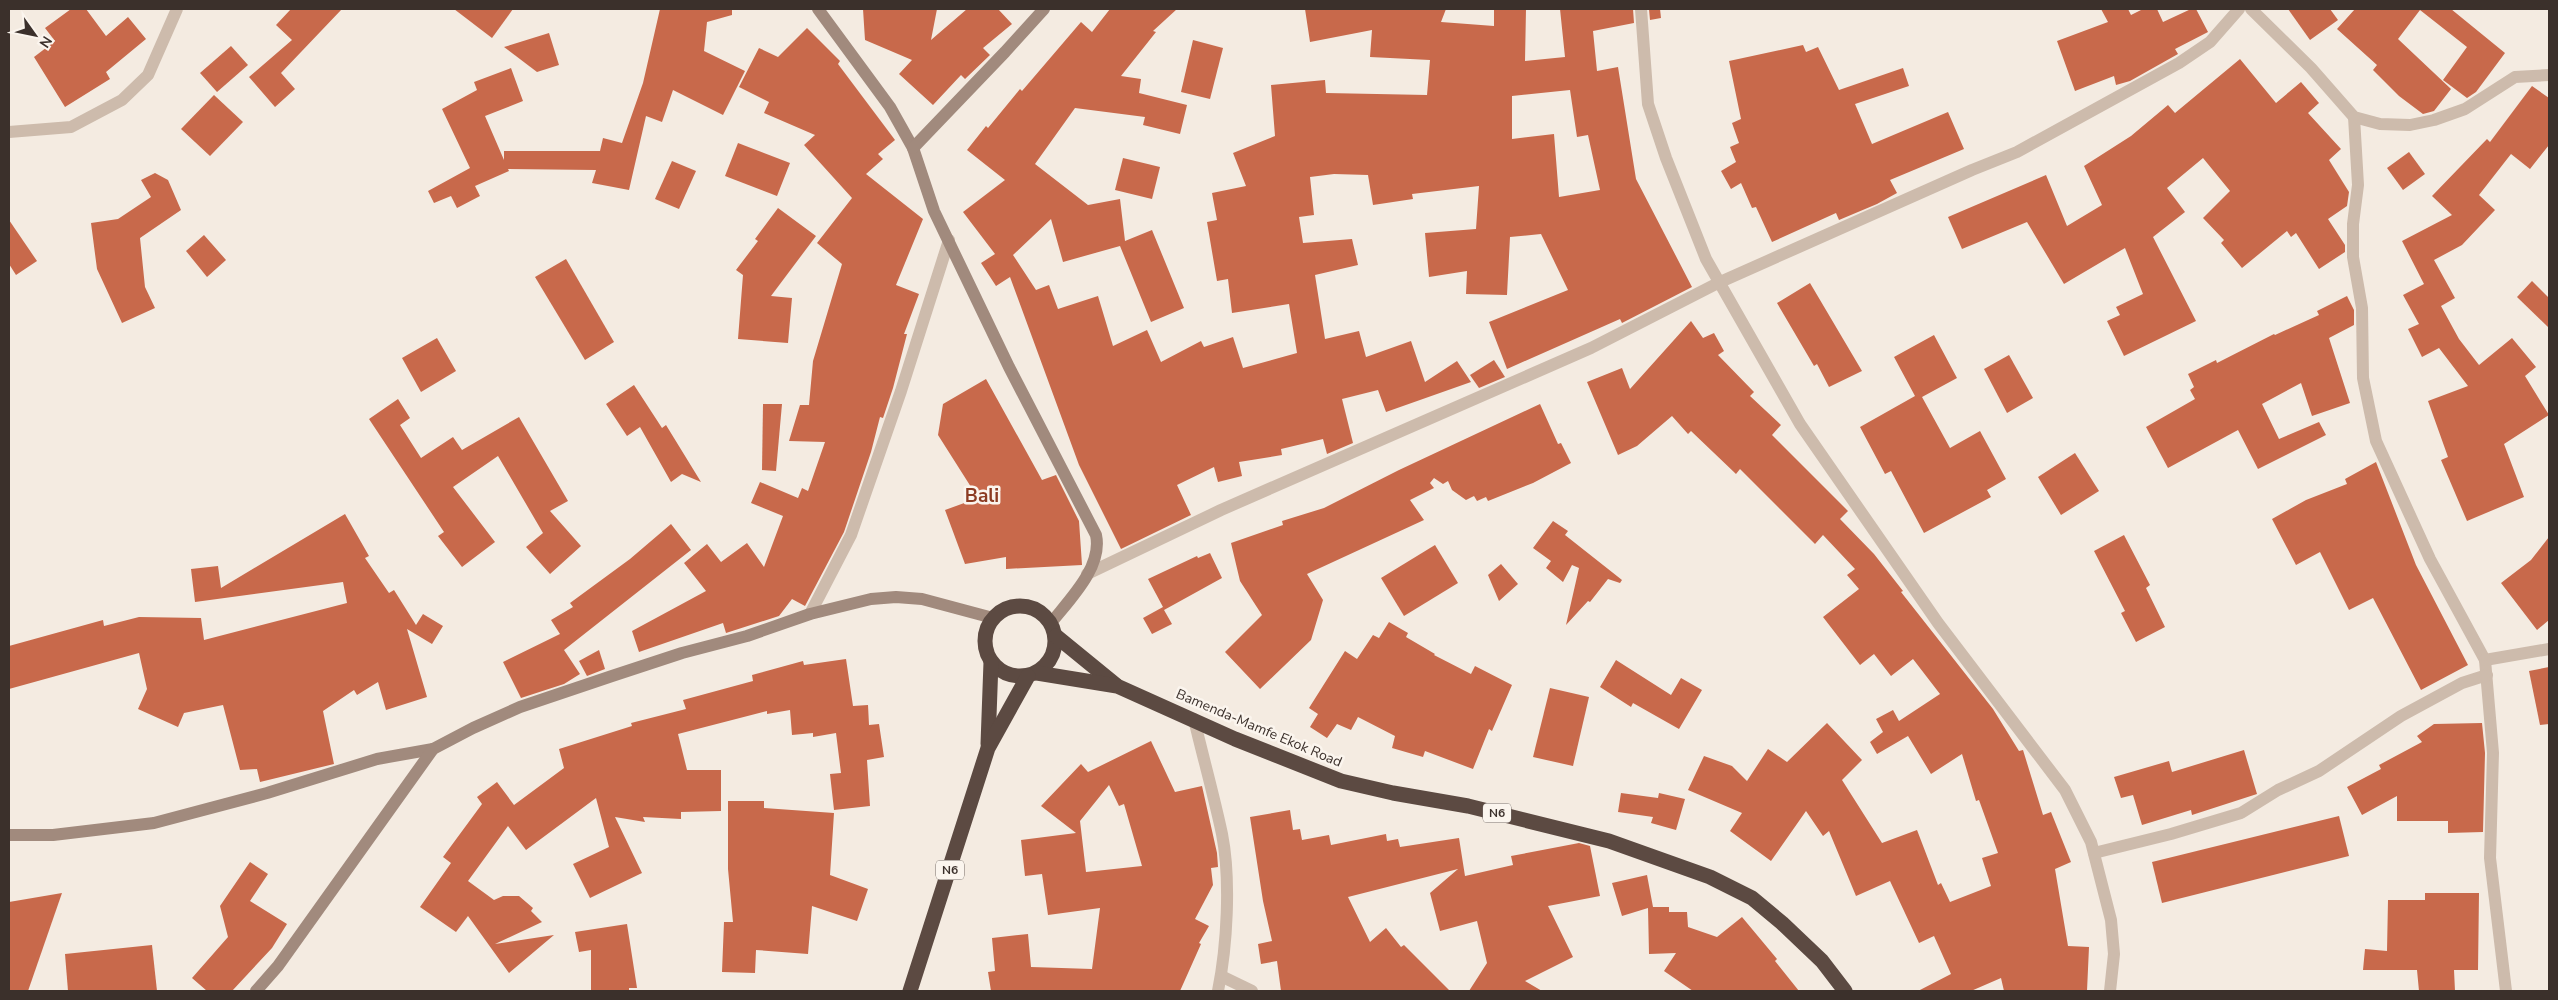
<svg xmlns="http://www.w3.org/2000/svg" width="2558" height="1000" viewBox="0 0 2558 1000" font-family="'Nunito Sans',sans-serif">
<style>
.building{fill:#c8694b;fill-rule:evenodd}
.lines{fill:none;stroke-linecap:round;stroke-linejoin:round}
.street{stroke:#cdbbac;stroke-width:12}
.secondary{stroke:#a18a7d;stroke-width:12}
.highway{stroke:#5c4a42;stroke-width:15}
.labels{text-anchor:middle;dominant-baseline:central;stroke-width:5;stroke-linejoin:round;paint-order:stroke}
.shield{fill:#fbf5ee;stroke:#756b66;stroke-width:1}
.shield-label{font-size:12px;font-weight:bold;fill:#3b302b}
.street-label{font-size:14px;fill:#3b302b;stroke:#fbf5ee}
.district-label{font-size:19px;font-weight:bold;fill:#8c3b22;stroke:#fbf5ee}
</style>
<rect width="100%" height="100%" fill="#f4ebe1"/>
<g class="building">
<polygon points="71,9 86,9 106,36 128,17 146,39 106,72 110,79 65,107 34,57 55,41 45,28"/>
<polygon points="291,9 342,9 281,73 295,89 275,107 249,77 292,40 276,25"/>
<polygon points="454,9 513,9 492,38"/>
<polygon points="660,9 732,9 732,15 707,22 704,51 745,71 723,115 673,90 662,122 646,116 629,190 592,183 596,170 508,169 509,171 475,186 480,196 457,208 451,196 434,203 428,191 470,168 442,109 477,90 474,82 511,68 523,101 485,116 504,160 504,151 600,151 603,138 622,143 643,83"/>
<polygon points="863,9 937,9 931,40 967,9 998,9 1012,24 983,48 990,55 965,79 961,75 933,105 899,74 912,60 865,40"/>
<path d="M1110 9H1177L1153 31 1156 32 1121 76 1141 79 1139 93 1187 105 1180 134 1143 125 1145 117 1075 108 1035 164 1088 205 1120 199 1125 241 1152 230 1184 308 1151 322 1120 246 1063 262 1051 219 1013 255 1036 290 1049 285 1058 309 1098 296 1113 346 1147 330 1161 362 1201 341 1204 347 1233 337 1243 368 1297 353 1289 304 1232 313 1228 279 1217 281 1207 222 1217 220 1212 193 1246 186 1233 153 1275 136 1271 85 1325 80 1326 93 1427 95 1430 60 1370 57 1372 30 1310 42 1305 9H1446L1441 22 1494 26V9H1526L1525 61 1565 57 1560 9H1633L1634 23 1593 31 1597 71 1618 67 1636 179 1692 287 1622 323 1620 319 1507 369 1489 322 1568 290 1541 234 1510 237 1507 295 1466 294 1467 271 1429 277 1425 233 1476 229 1479 186 1412 194 1413 199 1373 205 1368 175 1334 174 1310 177 1314 215 1299 217 1303 243 1352 239 1358 265 1315 275 1325 339 1359 331 1366 357 1411 341 1425 382 1457 361 1471 382 1386 412 1378 390 1342 399 1353 443 1327 454 1323 439 1281 449 1282 455 1239 462 1242 476 1218 482 1214 467 1177 485 1191 515 1121 549 1079 465 1010 277 996 286 981 263 995 254 963 212 1005 180 967 150 986 126 988 128 1020 89 1022 91 1081 22 1092 32ZM1570 90 1577 137 1588 135 1600 190 1559 197 1554 134 1512 139V96Z"/>
<polygon points="1649,9 1660,9 1661,18 1650,20"/>
<polygon points="2101,9 2128,9 2131,15 2143,9 2157,9 2163,22 2191,9 2196,9 2208,32 2175,49 2178,54 2130,81 2116,85 2114,76 2075,91 2057,41 2108,22"/>
<polygon points="2288,9 2330,9 2338,20 2310,40"/>
<polygon points="2355,9 2451,9 2505,53 2476,92 2467,98 2443,80 2467,47 2420,10 2398,39 2451,89 2434,111 2423,114 2399,96 2373,70 2377,65 2337,29"/>
<polygon points="807,28 840,61 838,64 895,140 878,154 883,159 866,174 923,219 896,285 919,294 904,334 907,334 893,388 883,418 880,417 871,452 844,532 805,606 792,599 779,616 726,633 723,623 639,652 632,631 706,591 684,563 707,544 721,562 747,543 764,567 783,516 751,503 760,482 798,498 802,488 808,491 825,442 789,441 800,405 809,405 813,361 842,264 817,243 852,198 804,145 815,135 764,113 769,102 739,87 759,48 778,57"/>
<polygon points="549,33 559,65 537,72 504,47"/>
<polygon points="1193,40 1223,48 1210,99 1181,92"/>
<polygon points="1803,45 1806,52 1818,47 1839,90 1903,68 1909,86 1855,104 1872,144 1948,112 1964,149 1890,180 1897,193 1877,204 1839,220 1836,213 1772,242 1756,207 1752,208 1741,183 1731,189 1721,171 1736,162 1730,147 1739,143 1732,123 1741,119 1729,61"/>
<polygon points="231,46 248,65 217,92 200,73"/>
<polygon points="2240,59 2276,103 2301,82 2319,103 2308,113 2341,149 2329,160 2349,192 2347,206 2328,219 2345,245 2345,252 2319,269 2296,233 2291,237 2287,231 2242,268 2221,243 2224,240 2203,218 2230,191 2203,158 2167,188 2185,212 2153,237 2196,321 2124,356 2107,321 2120,315 2116,307 2143,294 2125,248 2064,284 2027,222 1962,249 1948,217 2046,175 2067,226 2102,205 2084,166 2131,136 2168,105 2175,113"/>
<polygon points="2532,86 2549,98 2549,145 2530,169 2511,154 2479,195 2495,210 2462,245 2434,260 2455,298 2441,306 2459,339 2479,365 2512,338 2536,367 2525,376 2549,415 2504,444 2524,497 2467,521 2441,460 2448,457 2428,401 2468,386 2439,348 2422,357 2408,329 2419,324 2403,295 2424,284 2402,241 2452,215 2432,196 2487,139 2490,142"/>
<polygon points="214,95 243,122 210,156 181,129"/>
<polygon points="738,143 790,163 777,196 725,176"/>
<polygon points="2409,152 2425,174 2403,190 2387,168"/>
<polygon points="1123,158 1160,167 1152,199 1115,190"/>
<polygon points="672,161 696,171 679,209 655,199"/>
<polygon points="155,173 168,180 181,210 140,238 145,287 155,308 122,323 97,269 91,223 118,219 151,197 141,180"/>
<polygon points="778,208 816,236 771,296 792,298 788,343 738,339 743,275 736,270 758,241 755,239"/>
<polygon points="9,220 37,261 16,275 9,264"/>
<polygon points="204,235 226,260 207,277 186,251"/>
<polygon points="566,259 614,342 585,360 535,277"/>
<polygon points="2532,281 2549,298 2549,328 2517,297"/>
<polygon points="1810,283 1862,371 1829,387 1817,364 1814,366 1777,303"/>
<polygon points="2347,296 2354,310 2354,325 2329,338 2350,403 2312,416 2301,383 2262,404 2279,439 2319,422 2326,435 2258,469 2238,430 2168,468 2146,427 2195,399 2190,390 2194,387 2188,374 2216,360 2217,363 2274,334 2275,335 2319,315 2317,311"/>
<polygon points="1691,321 1703,338 1714,333 1724,351 1718,355 1754,392 1750,396 1781,425 1772,435 1848,511 1840,519 1874,554 1903,591 1901,592 1993,709 2019,751 2023,750 2043,815 2051,812 2071,862 2055,869 2068,946 2089,947 2087,991 2004,991 2001,978 1971,991 1918,991 1951,974 1934,936 1919,943 1890,881 1856,896 1829,831 1823,836 1806,811 1771,861 1730,831 1742,813 1688,790 1704,756 1732,766 1747,781 1768,749 1787,762 1827,723 1862,760 1842,780 1882,843 1917,830 1938,885 1941,883 1950,902 1991,886 1982,858 1998,853 1979,800 1976,801 1962,754 1931,774 1908,736 1877,754 1870,742 1883,732 1876,719 1893,710 1899,721 1940,694 1913,659 1891,676 1874,654 1860,665 1823,617 1859,589 1847,575 1855,569 1823,535 1815,544 1740,469 1736,474 1691,431 1688,434 1672,416 1637,446 1618,455 1587,382 1622,368 1630,389"/>
<polygon points="1934,335 1957,378 1922,397 1950,448 1980,431 2006,479 1987,490 1991,497 1924,533 1891,471 1885,474 1860,427 1915,396 1894,357"/>
<polygon points="437,338 456,371 421,392 402,358"/>
<polygon points="2009,355 2033,398 2007,413 1984,369"/>
<polygon points="1494,360 1505,377 1479,388 1470,375"/>
<polygon points="986,379 1042,480 1056,475 1079,521 1082,565 1006,569 1006,557 965,564 945,510 978,498 938,435 943,404"/>
<polygon points="634,385 662,428 666,425 701,482 682,474 671,482 640,427 627,436 606,404"/>
<polygon points="398,399 410,418 400,425 421,458 453,437 462,450 519,417 568,501 550,511 581,546 550,574 526,547 543,533 498,456 453,487 495,542 462,567 438,536 444,532 369,419"/>
<polygon points="763,404 782,404 776,471 762,470"/>
<polygon points="1540,404 1558,444 1561,443 1571,463 1533,483 1488,501 1486,497 1477,501 1474,496 1466,500 1452,490 1448,481 1443,484 1434,478 1430,483 1434,488 1410,500 1424,520 1307,574 1323,600 1311,640 1260,689 1225,652 1262,615 1240,581 1231,543 1283,525 1282,521 1324,508 1399,470"/>
<polygon points="2075,453 2099,491 2061,515 2038,477"/>
<polygon points="2376,462 2416,565 2468,665 2421,690 2373,598 2349,610 2320,552 2296,565 2272,519 2306,500 2347,484 2345,479"/>
<polygon points="345,514 369,556 365,558 389,593 394,590 416,625 423,614 443,626 432,644 407,629 427,697 386,710 378,682 357,695 354,690 323,711 334,764 260,782 257,769 240,770 223,705 184,713 178,727 138,709 147,689 139,653 9,689 9,646 103,620 104,626 139,617 201,618 204,640 347,603 343,582 195,602 191,569 218,566 221,588"/>
<polygon points="1553,521 1568,531 1565,535 1622,580 1620,583 1608,579 1590,602 1588,601 1566,625 1579,568 1572,565 1563,582 1546,568 1551,561 1533,548"/>
<polygon points="671,524 691,550 564,650 580,674 564,684 521,698 503,662 560,634 551,620 573,607 570,603 630,559"/>
<polygon points="2124,535 2150,585 2146,588 2165,627 2136,642 2121,613 2125,611 2094,551"/>
<polygon points="2549,537 2549,620 2537,630 2501,583 2531,560"/>
<polygon points="1435,545 1458,583 1404,616 1381,578"/>
<polygon points="1210,553 1222,578 1164,610 1172,624 1152,634 1143,618 1163,607 1148,579 1197,556 1198,558"/>
<polygon points="1501,564 1518,584 1499,601 1488,575"/>
<polygon points="1389,622 1408,633 1406,637 1435,654 1434,655 1471,674 1475,666 1512,685 1492,731 1489,729 1473,769 1425,751 1423,757 1392,748 1395,736 1358,717 1351,730 1337,724 1327,738 1310,727 1318,714 1309,708 1345,651 1357,659 1373,635 1379,638"/>
<polygon points="599,650 605,669 587,676 579,661"/>
<polygon points="846,659 853,706 868,705 869,725 879,724 884,757 867,760 870,806 834,810 830,774 841,773 836,733 813,737 813,733 792,735 790,710 767,714 767,711 678,734 687,770 721,770 721,811 681,812 681,819 643,817 645,822 615,817 642,873 590,898 573,864 609,847 596,798 526,850 508,826 468,881 494,900 503,896 519,896 533,908 531,911 542,922 495,944 554,935 509,973 468,916 456,932 420,907 451,863 443,857 482,804 477,797 497,782 514,805 564,768 559,749 632,726 631,723 686,709 683,700 753,681 752,675 803,661 804,665"/>
<polygon points="1616,660 1671,695 1681,678 1702,690 1679,729 1633,703 1631,707 1600,687"/>
<polygon points="2549,667 2549,724 2540,725 2529,671"/>
<polygon points="1550,688 1589,697 1573,766 1533,757"/>
<polygon points="2482,723 2485,753 2483,832 2448,833 2448,821 2397,821 2397,796 2362,815 2347,787 2381,769 2379,765 2422,742 2417,736 2434,724"/>
<path d="M1151 741 1175 792 1202 786 1217 853 1218 867 1211 868 1213 885 1195 919 1209 926 1199 943 1201 944 1180 991H991L988 972 995 971 992 938 1028 934 1031 967 1092 969 1100 908 1048 915 1042 874 1025 876 1021 840 1076 833 1041 806 1081 764 1088 772ZM1109 785 1119 806 1124 804 1142 866 1086 872 1080 821Z"/>
<polygon points="2244,750 2257,794 2192,815 2191,810 2142,825 2133,795 2121,798 2114,777 2169,761 2172,772"/>
<polygon points="1621,793 1658,798 1659,793 1685,799 1676,830 1651,823 1653,817 1618,812"/>
<polygon points="728,801 764,801 764,808 834,813 830,875 868,889 857,921 812,906 808,954 756,950 755,973 722,972 724,922 733,922 728,869"/>
<polygon points="1290,810 1293,830 1300,829 1302,840 1329,835 1331,845 1386,834 1387,841 1398,839 1400,847 1459,838 1465,876 1513,865 1511,856 1579,843 1590,846 1600,896 1548,906 1573,957 1525,981 1542,991 1469,991 1487,963 1477,921 1440,931 1430,893 1458,869 1348,897 1370,942 1386,928 1401,947 1404,945 1450,991 1281,991 1277,961 1261,964 1258,944 1272,941 1263,901 1250,817"/>
<polygon points="2339,816 2349,856 2162,903 2152,862"/>
<polygon points="250,862 268,874 250,901 287,924 272,948 232,991 207,991 192,978 228,937 220,906"/>
<polygon points="1647,875 1653,907 1651,907 1669,907 1669,912 1687,912 1688,927 1717,937 1742,917 1777,959 1775,961 1799,991 1693,991 1664,971 1676,953 1649,954 1648,908 1622,916 1612,883"/>
<polygon points="62,893 28,991 9,991 9,902"/>
<polygon points="2425,893 2479,893 2478,970 2454,970 2455,991 2419,991 2417,970 2363,970 2365,949 2387,951 2388,900 2425,900"/>
<polygon points="627,924 637,988 629,988 629,991 591,991 591,950 579,952 575,932"/>
<polygon points="152,945 157,991 68,991 65,954"/>
</g>
<g class="lines">
<g class="street">
<polyline points="1641,9 1648,104 1666,158 1706,259 1800,424 1938,623 2065,790 2091,842 2111,920 2114,954 2110,991"/>
<polyline points="2251,9 2311,68 2354,117 2380,124 2410,125 2434,120 2465,109 2515,77 2549,75"/>
<polyline points="2354,117 2358,185 2353,224 2353,257 2362,308 2363,378 2376,441 2430,559 2485,660 2493,753 2490,858 2506,991"/>
<polyline points="9,132 71,127 122,100 148,75 177,9"/>
<polyline points="1087,574 1221,510 1591,348 1718,283 1972,170 2017,152 2179,63 2210,42 2239,9"/>
<polyline points="810,614 851,535 901,391 949,240"/>
<polyline points="2485,660 2549,649"/>
<path d="M1194 719C1203 757 1214 796 1222 834 1231 880 1227 946 1218 991"/>
<polyline points="2094,853 2171,834 2241,813 2278,790 2319,771 2401,716 2462,683 2487,675"/>
<polyline points="1221,976 1252,991"/>
</g>
<g class="secondary">
<path d="M818 9 890 107 913 148 934 211 1009 367 1096 535C1103 567 1069 600 1051 623"/>
<polyline points="913,148 1005,52 1044,9"/>
<polyline points="9,835 53,835 154,823 267,793 377,759 433,749"/>
<polyline points="256,991 278,966 433,749 473,728 520,707 612,676 682,653 747,636 810,614 871,599 896,597 922,599 993,618"/>
</g>
<g class="highway">
<circle cx="1020" cy="641" r="35"/>
<polyline points="1056,636 1116,685"/>
<polyline points="1037,673 1117,686 1235,739 1341,781 1393,793 1468,806 1609,841 1710,877 1752,898 1782,923 1822,961 1845,991"/>
<polyline points="988,744 991,662"/>
<polyline points="910,991 988,748 1028,676"/>
</g>
</g>
<g class="labels">
<g class="shield">
<rect x="1483" y="803.5" width="28" height="19" rx="4"/>
<rect x="936" y="860.5" width="28" height="19" rx="4"/>
</g>
<g class="shield-label">
<text x="1497" y="813">N6</text>
<text x="950" y="870">N6</text>
</g>
<g class="street-label">
<text transform="translate(1259 728) rotate(23)">Bamenda-Mamfe Ekok Road</text>
</g>
<g class="district-label">
<text x="982" y="496">Bali</text>
</g>
</g>
<rect width="2558" height="1000" fill="none" stroke="#3b302b" stroke-width="20"/>
<g transform="translate(35 35) rotate(123)" stroke="#fbf5ee" stroke-width="4" paint-order="stroke">
<path d="M0-4L9 19L0 12L-9 19Z" fill="#3b302b"/>
<text y="-8" font-size="14" font-weight="bold" text-anchor="middle" fill="#3b302b">N</text>
</g>
</svg>
